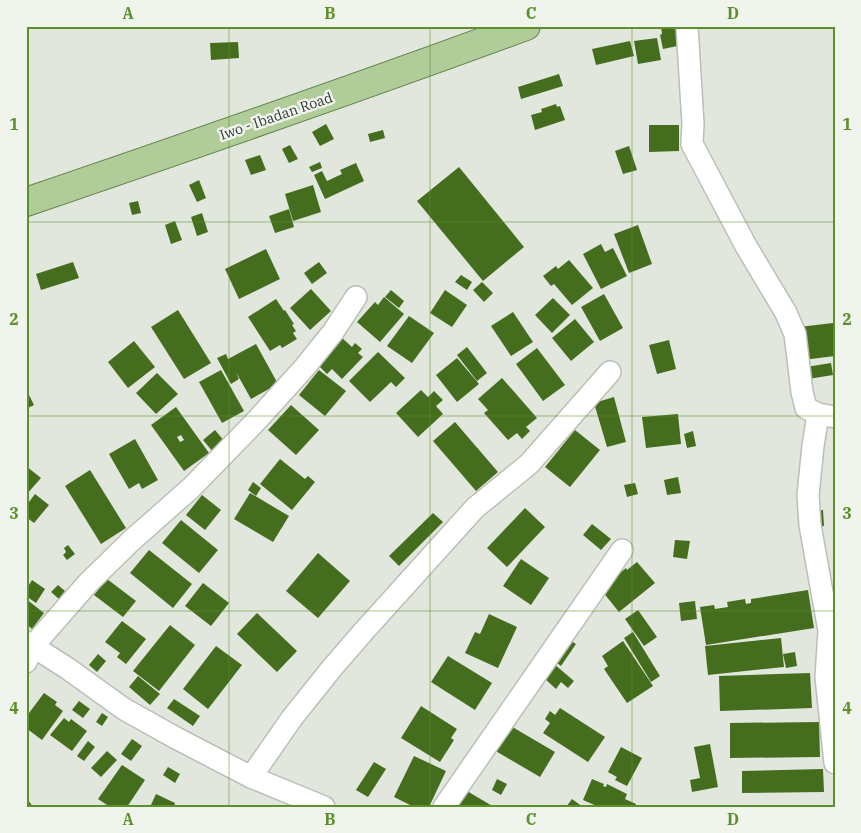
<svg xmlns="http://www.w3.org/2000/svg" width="861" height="833" viewBox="0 0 861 833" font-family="'IBM Plex Serif',serif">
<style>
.building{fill:#446d1e;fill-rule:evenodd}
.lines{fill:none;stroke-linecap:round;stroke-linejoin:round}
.minor-casing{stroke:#babfb7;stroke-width:24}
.primary-casing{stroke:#618148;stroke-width:30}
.minor{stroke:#fff;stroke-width:21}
.primary{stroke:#b0cc99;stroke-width:28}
.grid{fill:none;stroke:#5b902a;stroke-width:1;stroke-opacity:0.55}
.labels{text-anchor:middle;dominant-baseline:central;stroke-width:5;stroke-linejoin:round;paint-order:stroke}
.street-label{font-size:14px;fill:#323431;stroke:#eff4ec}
.neatline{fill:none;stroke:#5b902a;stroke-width:2}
.grid-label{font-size:16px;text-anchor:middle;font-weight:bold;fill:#5b902a}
</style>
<rect width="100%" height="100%" fill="#e2e7de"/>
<g class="building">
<polygon points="667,26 679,26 682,45 663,49 660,35 662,34 661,27"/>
<polygon points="657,38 661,60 638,64 634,41"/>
<polygon points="630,41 634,56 596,65 592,49"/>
<polygon points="238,42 239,58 211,60 210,43"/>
<polygon points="559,74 563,86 521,99 518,87"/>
<polygon points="556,104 557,107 560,106 565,120 535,130 531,115 542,112 541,109"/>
<polygon points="326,124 334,139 320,146 312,132"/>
<polygon points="649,125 679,125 679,151 649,152"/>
<polygon points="383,130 385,138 370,142 368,134"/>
<polygon points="290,145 298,159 289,163 282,149"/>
<polygon points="629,146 637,170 623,174 615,151"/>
<polygon points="260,155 266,170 251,175 245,160"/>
<polygon points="320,162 322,168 312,172 309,167"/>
<polygon points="356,163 364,181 325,199 314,175 322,171 327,181 342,174 340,170"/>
<polygon points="459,167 524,247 483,281 417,201"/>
<polygon points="199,180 206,198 197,202 189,185"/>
<polygon points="313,185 321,212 293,221 285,194"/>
<polygon points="138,201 141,213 132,215 129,203"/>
<polygon points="289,209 294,227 275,233 269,216"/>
<polygon points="202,213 208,232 197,236 191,217"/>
<polygon points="175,221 182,240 171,244 165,225"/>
<polygon points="638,225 652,264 629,273 614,234"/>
<polygon points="601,244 605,252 613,248 627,276 601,289 583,254"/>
<polygon points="266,249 280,279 239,299 225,269"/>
<polygon points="569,260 593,288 572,305 554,284 551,286 543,276 556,266 558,269"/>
<polygon points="73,262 79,278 41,290 36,274"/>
<polygon points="319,262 327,273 312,284 304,273"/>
<polygon points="461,275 472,282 467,290 455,282"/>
<polygon points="482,282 493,293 484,302 473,290"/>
<polygon points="311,289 331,311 310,330 290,308"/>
<polygon points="391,290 404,301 399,308 385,297"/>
<polygon points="445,290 467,305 452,327 430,313"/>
<polygon points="604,294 623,328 600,341 581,307"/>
<polygon points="384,297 404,314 380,342 357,322 375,302 378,305"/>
<polygon points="553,298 570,315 552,333 535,315"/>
<polygon points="276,299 284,311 285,310 294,324 292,325 296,331 293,333 297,339 282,348 280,345 270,351 248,317"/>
<polygon points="178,310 211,363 184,379 151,327"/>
<polygon points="513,312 533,342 511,356 491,326"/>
<polygon points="409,316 434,333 412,363 387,346"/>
<polygon points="575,319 594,342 571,361 552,338"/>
<polygon points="833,323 835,342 835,356 803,360 799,327"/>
<polygon points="340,336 352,347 355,343 362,349 358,353 363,357 342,379 332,369 327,374 315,362"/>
<polygon points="669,340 676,369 657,374 649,345"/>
<polygon points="134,341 155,367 128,388 108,362"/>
<polygon points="256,344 278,384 251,399 236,372 239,379 231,384 217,358 226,354 228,359"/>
<polygon points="467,347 487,373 477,381 457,355"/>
<polygon points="537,348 565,385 543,401 516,364"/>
<polygon points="378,352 405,378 396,387 391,382 370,402 349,381"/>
<polygon points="457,358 479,384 457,402 436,375"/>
<polygon points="831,363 833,375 808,379 806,367"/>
<polygon points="221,370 244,411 222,423 199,382"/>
<polygon points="319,370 346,391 325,416 299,395"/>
<polygon points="157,373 178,394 156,414 136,393"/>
<polygon points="502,378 537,418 526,427 530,431 522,439 517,433 508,440 484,413 488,410 478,399"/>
<polygon points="26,389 34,405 26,409"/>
<polygon points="421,390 428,397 434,391 443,400 436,406 443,414 418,437 396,413"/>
<polygon points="614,397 626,442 607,447 594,403"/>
<polygon points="291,405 319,430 296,455 268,430"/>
<path d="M176 407 209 453 184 471 151 425ZM181 435 184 440 180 442 177 437Z"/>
<polygon points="678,414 681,444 646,448 642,417"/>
<polygon points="455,422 498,472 476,491 433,441"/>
<polygon points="215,430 225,442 213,452 203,440"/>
<polygon points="575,430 600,450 570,487 545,467"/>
<polygon points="693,431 696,446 687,448 684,434"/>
<polygon points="135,439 158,480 142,489 139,483 129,489 109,454"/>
<polygon points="280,459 305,479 308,476 315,482 292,510 260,484"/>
<polygon points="26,466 41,478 26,495"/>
<polygon points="90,470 126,528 101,544 65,486"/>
<polygon points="678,477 681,493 667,495 664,480"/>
<polygon points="253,482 261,488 256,496 248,490"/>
<polygon points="635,483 638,494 627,497 624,485"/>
<polygon points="250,493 289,516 273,542 234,519"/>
<polygon points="35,494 49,505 34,523 26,517 26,506"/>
<polygon points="202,495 221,510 205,530 186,515"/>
<polygon points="525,508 545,527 507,567 487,548"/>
<polygon points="823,510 824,526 818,527 816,511"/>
<polygon points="433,513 443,522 399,566 389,556"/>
<polygon points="181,520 218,550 199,573 162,543"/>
<polygon points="592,524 611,539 601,550 583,535"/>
<polygon points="675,540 690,541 687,559 673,557"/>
<polygon points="68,545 75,554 67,560 63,555 66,552 64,548"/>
<polygon points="149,550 192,584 173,608 130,573"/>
<polygon points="318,553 350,581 318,618 286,591"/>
<polygon points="521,559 549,578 531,605 503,586"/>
<polygon points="637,562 655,583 619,612 602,591 609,582 626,568 627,570"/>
<polygon points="107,579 136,601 123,617 94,595"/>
<polygon points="32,580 45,589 36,603 26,596 26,590"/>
<polygon points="203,583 229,603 211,626 185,606"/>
<polygon points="58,585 65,591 59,599 51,592"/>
<polygon points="808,590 814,628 706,645 700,607 714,605 715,609 728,607 727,602 745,599 746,604 751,603 751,599"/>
<polygon points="26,599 44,613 32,629 26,624"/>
<polygon points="695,601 697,619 681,621 679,603"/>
<polygon points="638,610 657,637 644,646 625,619"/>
<polygon points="257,613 297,651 277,672 237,634"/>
<polygon points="489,614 517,627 498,668 465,653 475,632 480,634"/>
<polygon points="122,621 146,639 126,664 117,657 120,653 105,642"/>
<polygon points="170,625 195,645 159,691 133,671"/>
<polygon points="633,632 660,676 651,682 624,638"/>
<polygon points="781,638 784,667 708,675 705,646"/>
<polygon points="568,639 576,644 561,666 554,661"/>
<polygon points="623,641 653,686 627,703 604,669 608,666 602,656"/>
<polygon points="216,646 242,665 208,709 183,689"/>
<polygon points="795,652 797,666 786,668 783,654"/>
<polygon points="98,654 106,661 97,672 89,665"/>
<polygon points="448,656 492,683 475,710 431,682"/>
<polygon points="553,663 574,681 568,688 561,682 556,689 542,676"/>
<polygon points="810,673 812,708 720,711 719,676"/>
<polygon points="138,676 160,694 150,705 129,687"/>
<polygon points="44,693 57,702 55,705 63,711 42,740 26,728 26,717"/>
<polygon points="174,699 200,716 193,726 167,708"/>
<polygon points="79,701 90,709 83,718 72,710"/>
<polygon points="421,706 457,729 451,738 454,740 440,762 401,738"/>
<polygon points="560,708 605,737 588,762 543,733 550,723 545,719 550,711 555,715"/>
<polygon points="102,713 108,717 102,726 96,722"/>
<polygon points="64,718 69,722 71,719 87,731 72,751 50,735"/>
<polygon points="819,722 820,757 730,758 730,723"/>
<polygon points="509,725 555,752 540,777 494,750"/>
<polygon points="132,739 142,746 131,761 121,754"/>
<polygon points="88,741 95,747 84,761 77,756"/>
<polygon points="710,744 718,787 692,792 690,780 700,778 694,747"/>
<polygon points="621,747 642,758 627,786 615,780 617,777 608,772"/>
<polygon points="107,751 117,760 101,777 91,768"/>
<polygon points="414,756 446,771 429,807 414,807 394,797"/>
<polygon points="374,762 386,769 368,797 356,790"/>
<polygon points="122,765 145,780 127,807 110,807 98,799"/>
<polygon points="168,767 180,774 175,783 163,775"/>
<polygon points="823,769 824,792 742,793 742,771"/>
<polygon points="497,779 507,784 501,795 492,790"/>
<polygon points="592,779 604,784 603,786 606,787 607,784 627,794 625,799 636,804 635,807 599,807 583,800"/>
<polygon points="467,791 494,807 458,807"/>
<polygon points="156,794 175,803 174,807 150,807"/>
<polygon points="26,797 33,807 26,807"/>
<polygon points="572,799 583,807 566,807"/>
</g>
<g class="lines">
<g class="minor-casing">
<g id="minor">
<polyline points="687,26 693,124 692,144 746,246 786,313 795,334 802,392 806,408 818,414 835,417"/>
<polyline points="818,414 813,446 808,495 810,525 829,631 826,677 835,763"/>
<polyline points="26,642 67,668 124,709 176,738 251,777 324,807"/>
<polyline points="26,662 33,646 88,583 132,540 191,488 258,419 304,368 333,332 356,297"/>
<polyline points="251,777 292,718 332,668 364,631 475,508 529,464 610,372"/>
<polyline points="444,807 622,550"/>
</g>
</g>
<g class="primary-casing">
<path id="primary" d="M26 202C193 145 360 87 526 26"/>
</g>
<use href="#minor" class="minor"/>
<use href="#primary" class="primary"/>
</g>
<path class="grid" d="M229 26V807M430 26V807M632 26V807M26 222H835M26 416H835M26 611H835"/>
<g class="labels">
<g class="street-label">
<text transform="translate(276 116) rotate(-19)">Iwo - Ibadan Road</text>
</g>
</g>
<rect width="861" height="833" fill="none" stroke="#eff4ec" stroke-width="55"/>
<rect x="28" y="28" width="806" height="778" class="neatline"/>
<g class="grid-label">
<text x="128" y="19">A</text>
<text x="330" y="19">B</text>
<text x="531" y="19">C</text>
<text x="733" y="19">D</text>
<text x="14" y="130">1</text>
<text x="847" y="130">1</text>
<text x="14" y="325">2</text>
<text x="847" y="325">2</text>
<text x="14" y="519">3</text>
<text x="847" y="519">3</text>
<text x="14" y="714">4</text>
<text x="847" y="714">4</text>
<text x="128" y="825">A</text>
<text x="330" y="825">B</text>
<text x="531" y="825">C</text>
<text x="733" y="825">D</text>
</g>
</svg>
